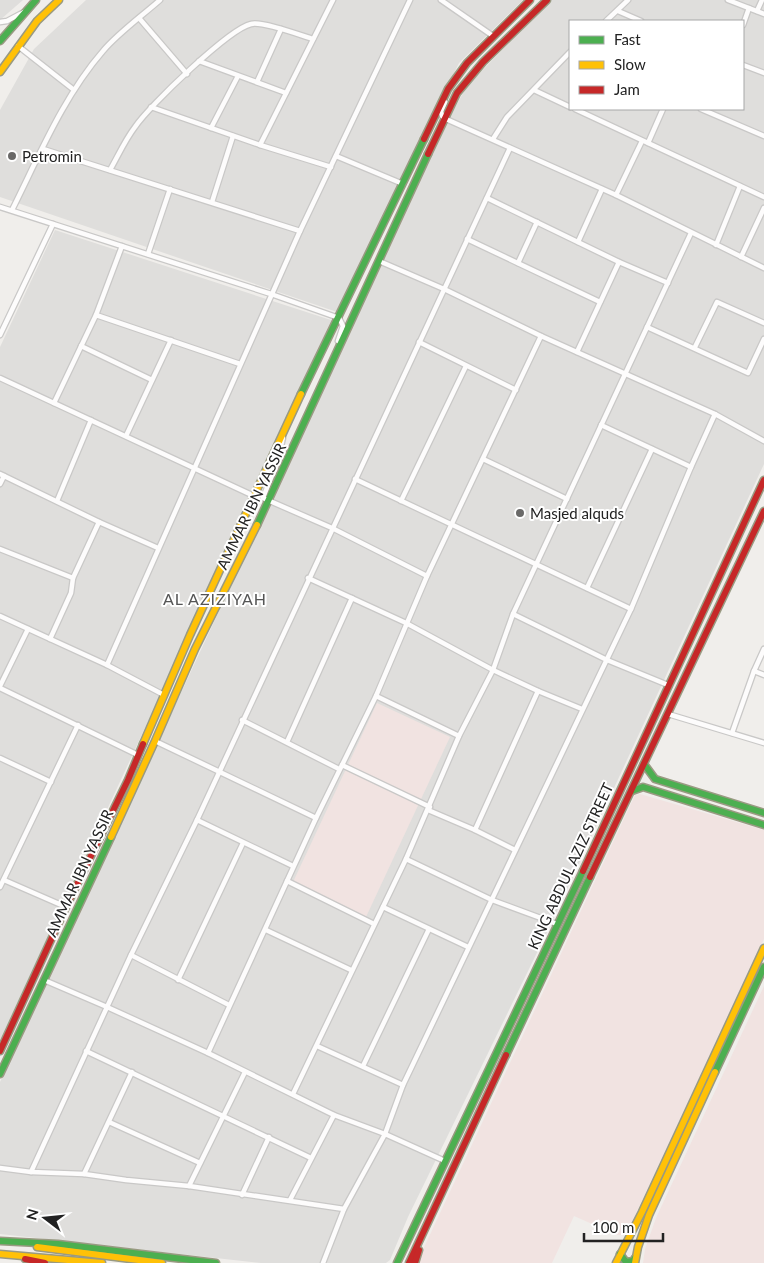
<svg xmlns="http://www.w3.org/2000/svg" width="764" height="1263" viewBox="0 0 764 1263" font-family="Lato,sans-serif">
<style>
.residential{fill:#dfdedc;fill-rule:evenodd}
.commercial{fill:#f1e3e1}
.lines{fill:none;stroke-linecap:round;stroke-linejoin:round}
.street-casing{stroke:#c9c8c7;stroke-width:7}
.fast-casing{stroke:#999a82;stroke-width:9}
.slow-casing{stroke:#999a82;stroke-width:9}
.jam-casing{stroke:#999a82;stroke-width:9}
.street{stroke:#fdfcfc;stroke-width:4.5}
.fast{stroke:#4caf50;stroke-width:6}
.slow{stroke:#ffc107;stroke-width:6}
.jam{stroke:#c62828;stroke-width:6}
.poi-dot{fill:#6a6968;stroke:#fff;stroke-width:2}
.labels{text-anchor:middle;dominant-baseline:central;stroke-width:4;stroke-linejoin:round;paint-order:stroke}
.poi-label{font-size:15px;fill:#222;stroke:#fff;text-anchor:start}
.street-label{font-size:15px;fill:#222;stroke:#fff}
.neighbourhood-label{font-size:16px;letter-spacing:1px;fill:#555;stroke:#fff}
</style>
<rect width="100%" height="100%" fill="#f0eeeb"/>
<g class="residential">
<polygon points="0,0 23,0 0,20"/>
<polygon points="86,0 523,0 459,63 337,312 0,197 0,110 34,49"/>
<path d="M551 0H764V464L551 924 408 1217 390 1260 386 1263H261L0 1234V1082L445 125 467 86ZM570 21H743V109H570Z"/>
<polygon points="55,230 334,321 0,1040 0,347"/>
</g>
<g class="commercial">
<polygon points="377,703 450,737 366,917 293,882"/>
<polygon points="640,794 764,830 764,939 626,1235 617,1235 574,1216 552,1263 418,1263 420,1256 635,795"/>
<polygon points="764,986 764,1263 643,1263 645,1249 656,1218"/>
</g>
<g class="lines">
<g class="street-casing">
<g id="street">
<polyline points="441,0 493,36"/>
<polyline points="728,0 764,14"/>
<polyline points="618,11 641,21"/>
<polyline points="757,11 762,0"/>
<polyline points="139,18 187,74"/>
<polyline points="606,21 628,0"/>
<polyline points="0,22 7,21 24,12"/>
<polyline points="743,25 749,8"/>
<polyline points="18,46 74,90"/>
<polyline points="199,61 286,93"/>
<polyline points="743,65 764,73"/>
<polyline points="257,82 281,29"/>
<polyline points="534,90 570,107"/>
<polyline points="445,102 441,111 442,116 446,119 616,195 764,268"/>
<polyline points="151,107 260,145 331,167"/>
<polyline points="575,109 764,197"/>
<polyline points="701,109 764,136"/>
<polyline points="211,128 238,76"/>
<polyline points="493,139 507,117 570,52"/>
<polyline points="648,143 663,109"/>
<polyline points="260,145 333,0"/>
<polyline points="43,149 300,231"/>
<polyline points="336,156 403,184"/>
<path d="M110 170C118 156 125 140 135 127 149 106 229 29 251 24 262 21 300 35 313 39"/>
<polyline points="616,195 642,141"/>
<polyline points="487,198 619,262 668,283"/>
<polyline points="212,202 233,136"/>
<polyline points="0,207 271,294 339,318 343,326 338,341"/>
<path d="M12 210C39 156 63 97 103 51 117 34 143 15 160 0"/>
<polyline points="467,239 600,302"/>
<polyline points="578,242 602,189"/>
<polyline points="716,245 740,186"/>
<polyline points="148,254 170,189"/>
<polyline points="741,257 764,208"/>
<polyline points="379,261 444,289 541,336 715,414 764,441"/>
<polyline points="518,263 537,222"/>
<polyline points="96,315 240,364"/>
<polyline points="647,327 748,373 764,339"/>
<polyline points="0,335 53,224"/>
<polyline points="419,342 516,390"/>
<polyline points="81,346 152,380"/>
<polyline points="695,347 717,302 764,323"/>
<polyline points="577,352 619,262"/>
<polyline points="0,378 254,496"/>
<polyline points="54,403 96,315 122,246"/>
<polyline points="601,425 691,467"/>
<polyline points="126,436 171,340"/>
<polyline points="283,438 276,465 263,498 332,528 427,576"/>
<polyline points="483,459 567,499"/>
<polyline points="0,474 99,522 158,548"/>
<polyline points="355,479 631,609"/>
<polyline points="0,484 4,476"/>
<polyline points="57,501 91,420"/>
<polyline points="401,501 466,366"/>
<polyline points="0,549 73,578 99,522"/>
<polyline points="308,578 406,623 493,670 538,691 582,709"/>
<polyline points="587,588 652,449"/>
<polyline points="513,614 607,660 668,685"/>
<polyline points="0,616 107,665 164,695"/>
<polyline points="50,639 71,593 73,578"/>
<polyline points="107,665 300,231 410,0"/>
<polyline points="754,671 764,675"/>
<polyline points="0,686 28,629"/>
<polyline points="0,688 138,755"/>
<polyline points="376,696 459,736"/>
<polyline points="668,714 764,743"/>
<polyline points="242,720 339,769"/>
<polyline points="732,733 754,671 764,649"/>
<polyline points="155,741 316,818"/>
<polyline points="287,742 352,598"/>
<polyline points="0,758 51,782"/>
<polyline points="342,765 430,807"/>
<polyline points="428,810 475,830 515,850"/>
<polyline points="197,820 293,866"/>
<polyline points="475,830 538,691"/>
<polyline points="406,859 492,900 557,924"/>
<polyline points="4,880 66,907"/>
<polyline points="287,881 374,924"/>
<polyline points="0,887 78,725"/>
<polyline points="383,907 468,947"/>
<polyline points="266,930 351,970"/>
<polyline points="131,955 229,1005"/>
<polyline points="44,980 107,1007 208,1053 334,1115 385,1134 445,1161"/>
<polyline points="178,980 243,843"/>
<polyline points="317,1046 403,1085"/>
<polyline points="86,1051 311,1158"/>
<polyline points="208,1053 316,818 376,696 427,576 541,336"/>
<polyline points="363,1066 429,929"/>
<polyline points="293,1094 406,859 459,736 493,670 513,614 691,233"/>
<polyline points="109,1122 200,1163"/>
<polyline points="0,1168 31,1172 84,1174 126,1180 189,1186 344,1209"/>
<polyline points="31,1172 131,955 197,820 510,148"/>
<polyline points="84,1174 132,1072"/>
<polyline points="189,1186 245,1072"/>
<polyline points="242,1195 269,1137"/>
<polyline points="290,1200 334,1115"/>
<polyline points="323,1263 344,1209 385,1134 403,1085 631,609 691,467 715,414"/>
</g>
</g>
<g class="fast-casing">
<g id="fast">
<polyline points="0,41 36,0"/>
<polyline points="301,394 424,139"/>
<polyline points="257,525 428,154"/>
<polyline points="644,764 655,779 764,813"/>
<polyline points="632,791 643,787 764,825"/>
<polyline points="506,1055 590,877"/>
<polyline points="715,1072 764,967"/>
<polyline points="0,1074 111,837"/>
<polyline points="0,1241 58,1244 216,1263"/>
<polyline points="620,1254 626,1262 633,1261 635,1258"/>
<polyline points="397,1263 583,871"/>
</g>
</g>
<g class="slow-casing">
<g id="slow">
<polyline points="0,72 37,21 59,0"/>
<polyline points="143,744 190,635 301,394"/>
<polyline points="111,837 155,741 195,649 257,525"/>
<polyline points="37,1247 162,1263"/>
<polyline points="0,1254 102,1263"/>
<polyline points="616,1263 642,1212 764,948"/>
<polyline points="635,1263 638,1247 649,1215 715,1072"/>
</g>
</g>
<g class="jam-casing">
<g id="jam">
<polyline points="424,139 448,89 467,63 530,0"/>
<polyline points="428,154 457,93 483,62 547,0"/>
<polyline points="583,871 764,480"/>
<polyline points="590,877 764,511"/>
<polyline points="0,1051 66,907 128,780 143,744"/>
<polyline points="25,1259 45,1263"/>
<polyline points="409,1263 506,1055"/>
<polyline points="415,1263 419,1250"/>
</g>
</g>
<use href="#street" class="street"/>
<use href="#fast" class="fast"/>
<use href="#slow" class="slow"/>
<use href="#jam" class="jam"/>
</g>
<g class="poi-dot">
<circle cx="12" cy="156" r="5"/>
<circle cx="520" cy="513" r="5"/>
</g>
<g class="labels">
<g class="poi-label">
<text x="22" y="156">Petromin</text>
<text x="530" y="513">Masjed alquds</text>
</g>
<g class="street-label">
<text transform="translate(251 506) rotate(-64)">AMMAR IBN YASSIR</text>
<text transform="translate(570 866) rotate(-65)">KING ABDUL AZIZ STREET</text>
<text transform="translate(79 873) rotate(-65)">AMMAR IBN YASSIR</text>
</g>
<g class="neighbourhood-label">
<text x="215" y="598">AL AZIZIYAH</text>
</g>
</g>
<rect x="569" y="20" width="175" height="90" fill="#ffffff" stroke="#a7a7a7"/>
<rect x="579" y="36" width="25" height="8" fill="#4caf50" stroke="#a7a7a7"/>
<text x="614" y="45" font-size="15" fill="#222222">Fast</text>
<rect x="579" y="61" width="25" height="8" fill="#ffc107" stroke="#a7a7a7"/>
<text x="614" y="70" font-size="15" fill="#222222">Slow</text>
<rect x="579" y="86" width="25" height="8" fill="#c62828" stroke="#a7a7a7"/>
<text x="614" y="95" font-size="15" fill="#222222">Jam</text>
<g transform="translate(45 1218) rotate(286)" stroke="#ffffff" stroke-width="4" paint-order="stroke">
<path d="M0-4L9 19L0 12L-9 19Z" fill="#222222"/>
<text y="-8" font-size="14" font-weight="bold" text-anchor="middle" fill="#222222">N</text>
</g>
<path d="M584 1233v8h79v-8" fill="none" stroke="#222222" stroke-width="2.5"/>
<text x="592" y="1233" font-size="15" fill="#222222" stroke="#ffffff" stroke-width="4" paint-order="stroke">100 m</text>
</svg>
